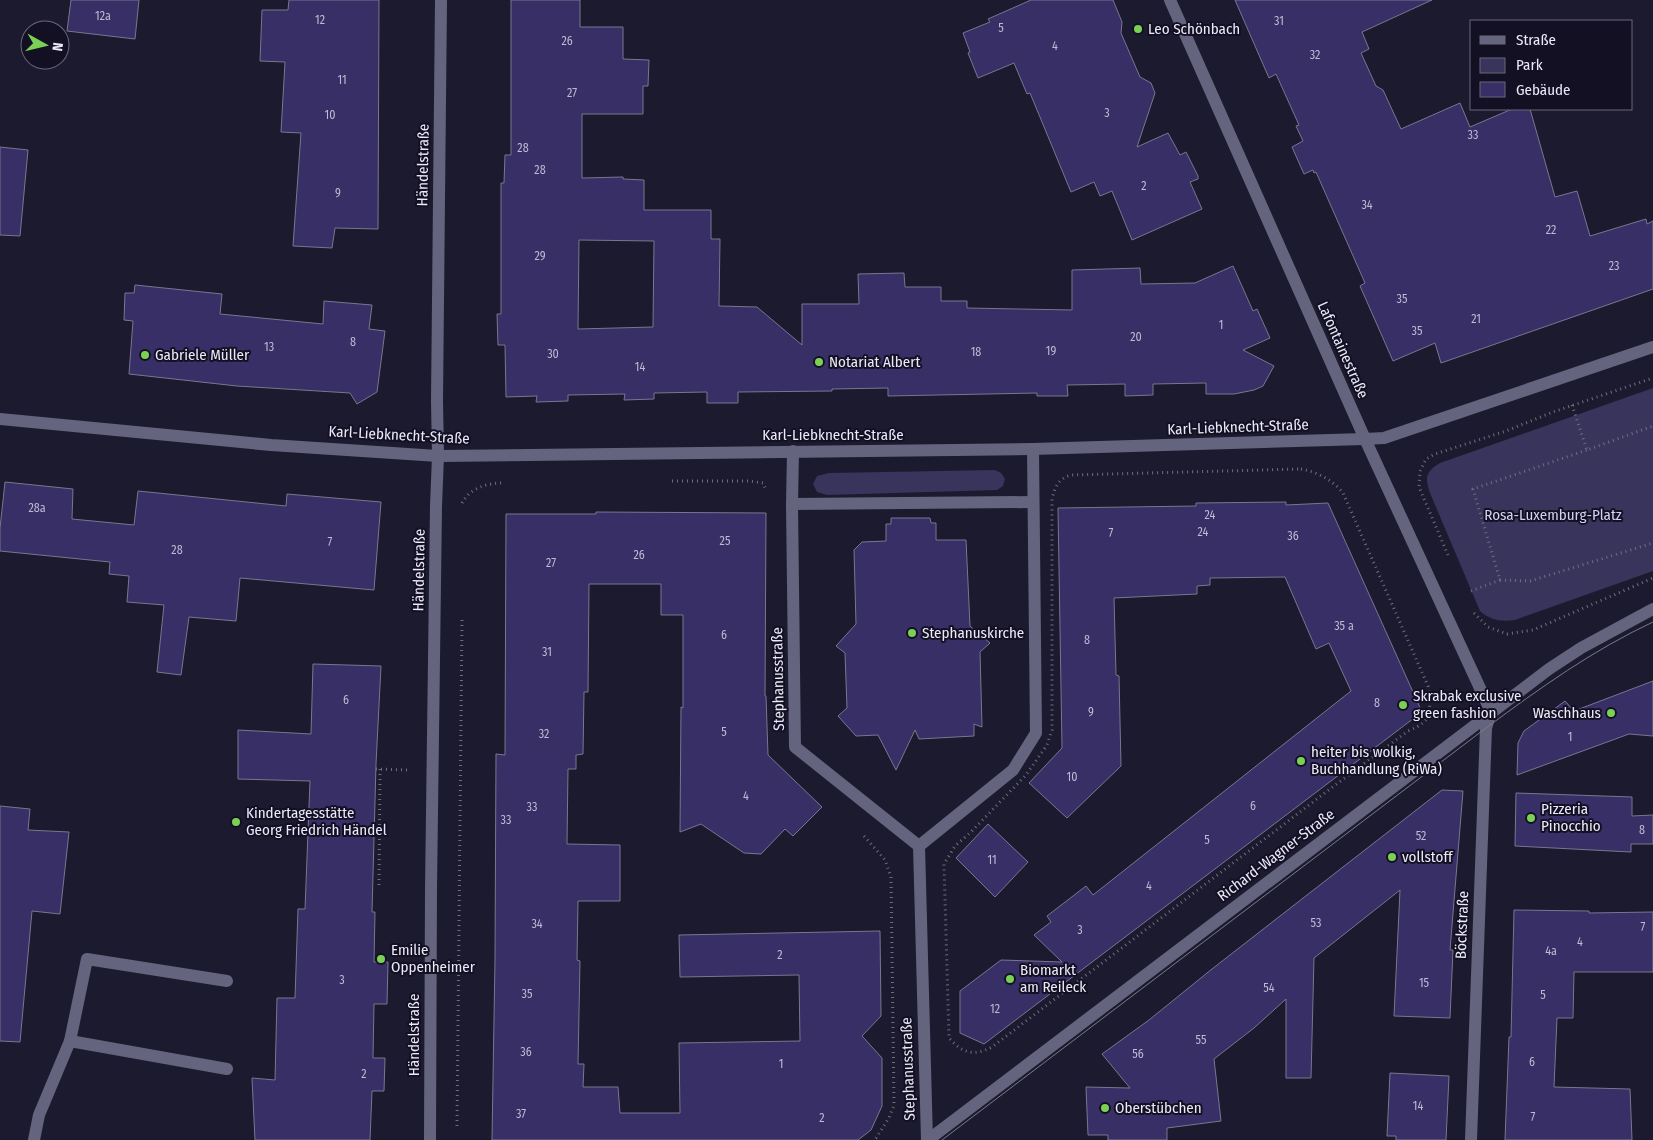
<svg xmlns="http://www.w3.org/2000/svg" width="1653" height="1140" viewBox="0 0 1653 1140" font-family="'Fira Sans Condensed',sans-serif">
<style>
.green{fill:#38345b}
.building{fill:#372f65;stroke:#787790;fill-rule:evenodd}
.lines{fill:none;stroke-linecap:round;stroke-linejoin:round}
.path{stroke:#6f6e80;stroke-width:3;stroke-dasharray:1 4;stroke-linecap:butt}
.minor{stroke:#65647e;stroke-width:12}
.tram{stroke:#7b7a8c;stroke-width:1}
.poi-dot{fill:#7bd156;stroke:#131024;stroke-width:2}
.labels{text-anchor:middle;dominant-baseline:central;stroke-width:4;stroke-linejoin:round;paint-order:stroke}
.number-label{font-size:12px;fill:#bebbd4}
.poi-label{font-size:15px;fill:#ebeaf9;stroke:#131024;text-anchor:start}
.street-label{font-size:15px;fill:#ebeaf9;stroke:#131024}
.park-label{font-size:15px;fill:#d3d1f5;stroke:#131024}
</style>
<rect width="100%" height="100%" fill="#1c1a2e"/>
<g class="green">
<path d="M1653 388V571L1515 620C1501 622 1490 620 1480 611L1430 493C1425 478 1425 472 1440 463Z"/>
<polygon points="995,470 1001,473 1005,479 1003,486 997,490 827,495 817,492 813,484 817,476 829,473"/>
</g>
<g class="building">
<polygon points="71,0 139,0 135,39 67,31"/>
<polygon points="289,0 379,0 378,229 335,228 332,248 293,246 301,133 281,132 285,62 260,61 262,10 288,10"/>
<path d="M511 0H580V27H623V59L649 60 648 86H643V114H582V178L623 177V179L644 180V210H711V239H720L719 306 757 307 802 345V304H859L858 274 904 273 905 287H941V301H967V308L1072 310V270L1140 268 1141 284 1195 283 1233 266 1253 311 1257 309 1270 338 1243 350 1274 366 1263 386 1254 390 1234 394H1206V383L1153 384V395L1125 396V384L1067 385 1068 396H1037V393L888 396V388L832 389V391L738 392V403H707V392L654 393V399L624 400 625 394 568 395V401L536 402 537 396 506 397 505 345H498L497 314H501V183H504L505 155H511ZM579 240 654 241 653 327 578 329Z"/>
<polygon points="1031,0 1113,0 1122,22 1121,33 1140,77 1151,83 1155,93 1137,147 1168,133 1180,155 1186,152 1198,176 1198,179 1190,182 1202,209 1132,240 1112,191 1100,196 1094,182 1071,192 1030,93 1027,94 1014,63 978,78 968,53 970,52 963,33 990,22 988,19"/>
<polygon points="1235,0 1432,0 1362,32 1369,49 1361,53 1376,86 1383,90 1401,129 1460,103 1470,127 1512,109 1530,109 1555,197 1577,191 1590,236 1646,219 1647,224 1653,221 1653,289 1441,363 1435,343 1393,361 1360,286 1365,283 1316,172 1314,173 1313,170 1304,174 1292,147 1303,141 1296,126 1299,125 1276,74 1269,78"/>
<polygon points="0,147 28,150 20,236 0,235"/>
<polygon points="135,285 222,294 220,314 323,324 324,301 372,305 369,329 385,331 377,392 357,404 350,393 237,386 129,374 133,321 124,320 125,293 134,293"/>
<polygon points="5,482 73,489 72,519 134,525 138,491 286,506 287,494 381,502 374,590 240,578 236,621 189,617 181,675 157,672 164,605 127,602 129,576 109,574 110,562 0,551 0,528"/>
<polygon points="1286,502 1286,505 1328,503 1422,712 984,1044 960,1033 960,991 1001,960 1062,962 1034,935 1051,922 1047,916 1086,886 1093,895 1351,691 1329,643 1316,649 1285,577 1210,578 1210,585 1197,586 1197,594 1114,598 1116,675 1119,676 1121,766 1067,818 1029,783 1062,748 1058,508 1196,506 1196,503"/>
<polygon points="596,512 766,513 765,696 766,696 768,755 822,807 793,836 785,829 761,854 744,853 701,824 680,832 681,707 683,708 683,615 661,615 661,584 589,584 588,692 584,692 583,754 576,755 576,769 568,769 567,844 620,845 620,901 578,901 577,960 580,961 578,1064 584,1064 583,1087 618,1087 620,1113 680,1113 679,1043 800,1041 799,975 680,977 679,935 880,931 881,1016 862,1036 882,1058 882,1106 871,1130 858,1140 492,1140 495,959 496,754 505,755 506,514 596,514"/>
<polygon points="891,518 930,518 931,523 936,523 936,540 966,540 970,626 990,643 980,652 982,727 974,724 974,736 919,739 915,730 896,770 878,735 856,736 838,716 847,708 845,653 836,646 856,624 854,550 862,542 886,541 886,524 891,524"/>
<polygon points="313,664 381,666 376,764 372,912 375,912 374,962 388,962 387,1004 374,1004 373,1058 385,1058 384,1091 372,1091 370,1140 255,1140 252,1078 275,1080 277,998 295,998 298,909 305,909 310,781 238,779 238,730 311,734"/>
<polygon points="1653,681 1653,736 1629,734 1517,775 1518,743 1524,731 1565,701 1574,711"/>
<polygon points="1442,790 1463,791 1450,950 1453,950 1450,1018 1394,1016 1400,890 1314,958 1311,1078 1286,1078 1286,999 1254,1028 1214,1059 1221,1121 1167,1128 1167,1140 1108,1140 1108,1135 1088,1135 1086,1087 1130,1088 1102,1054 1149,1020 1212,969"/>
<polygon points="1516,793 1632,797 1632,816 1653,815 1653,844 1631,844 1631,852 1515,846"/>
<polygon points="0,806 30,809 28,830 69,832 60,914 32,911 20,1042 0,1041"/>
<polygon points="988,824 1028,862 995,897 956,858"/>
<polygon points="1514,910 1589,911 1589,913 1653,912 1653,972 1574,972 1573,1018 1557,1018 1554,1087 1630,1089 1632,1140 1505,1140 1509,1037 1511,1037"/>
<polygon points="1390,1073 1449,1076 1446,1140 1396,1140 1396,1136 1387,1136"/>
</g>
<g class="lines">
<g class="path">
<polyline points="1572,405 1587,450 1653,426"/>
<path d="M1301 469C1317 472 1333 480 1343 493L1428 686C1430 712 1435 720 1408 731L1334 786 992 1047C974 1056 963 1054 949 1038L944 864 955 846 971 832 1026 775 1047 745 1052 730V499C1055 487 1058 479 1071 475Z"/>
<polyline points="672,481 749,481 763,483 766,490"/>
<path d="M462 503C470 488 487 483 503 483"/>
<polyline points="1448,555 1419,487 1420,471 1426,459 1435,454 1506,431 1553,412 1653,378"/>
<polyline points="1500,580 1530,581 1653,543"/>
<polyline points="1471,591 1500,580 1473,489 1587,450"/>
<polyline points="1474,613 1488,627 1507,634 1533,630 1653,578"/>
<polyline points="376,769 408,770"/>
<polyline points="864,836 885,860 891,877 894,1105 889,1118 876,1138 873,1140"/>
<polyline points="379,885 380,769"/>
<polyline points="457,1126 462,620"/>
</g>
<g class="minor">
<polyline points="1170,0 1365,439 1491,712 1486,728 1471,1140"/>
<polyline points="0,419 271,445 438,456 1033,449 1365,439 1384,438 1653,347"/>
<polyline points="793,451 792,504 795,747 919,846 927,1140"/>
<polyline points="792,504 1033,502"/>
<polyline points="919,846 1013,770 1036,733 1033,449"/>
<polyline points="70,1041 87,959 227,981"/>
<polyline points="34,1140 39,1115 70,1041 227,1069"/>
<polyline points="430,1140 431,889 436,506 438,456 437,401 441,0"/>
<polyline points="928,1140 1549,669 1581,648 1653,609"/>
</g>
<path class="tram" d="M942 1140 1486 728C1540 688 1593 650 1653 622"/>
</g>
<g class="poi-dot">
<circle cx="1138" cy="29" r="5"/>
<circle cx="145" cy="355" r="5"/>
<circle cx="819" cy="362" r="5"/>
<circle cx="912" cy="633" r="5"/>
<circle cx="1403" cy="705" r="5"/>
<circle cx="1611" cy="713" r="5"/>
<circle cx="1301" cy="761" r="5"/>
<circle cx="1531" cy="818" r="5"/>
<circle cx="236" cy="822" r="5"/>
<circle cx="1392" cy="857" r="5"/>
<circle cx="381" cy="959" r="5"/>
<circle cx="1010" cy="979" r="5"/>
<circle cx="1105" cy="1108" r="5"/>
</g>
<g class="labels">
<g class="number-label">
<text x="103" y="16">12a</text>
<text x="320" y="20">12</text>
<text x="1279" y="21">31</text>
<text x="1001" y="28">5</text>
<text x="567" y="41">26</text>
<text x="1055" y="46">4</text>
<text x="1315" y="55">32</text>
<text x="342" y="80">11</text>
<text x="572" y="93">27</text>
<text x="1107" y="113">3</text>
<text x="330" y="115">10</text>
<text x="1473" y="135">33</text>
<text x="523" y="148">28</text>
<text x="540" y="170">28</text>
<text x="1144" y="186">2</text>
<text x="338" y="193">9</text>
<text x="1367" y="205">34</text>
<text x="1551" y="230">22</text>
<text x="540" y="256">29</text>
<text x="1614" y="266">23</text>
<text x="1402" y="299">35</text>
<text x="1476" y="319">21</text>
<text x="1221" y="325">1</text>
<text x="1417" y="331">35</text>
<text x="1136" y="337">20</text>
<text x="353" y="342">8</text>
<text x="269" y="347">13</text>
<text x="1051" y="351">19</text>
<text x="976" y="352">18</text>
<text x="553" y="354">30</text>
<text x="640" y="367">14</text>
<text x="37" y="508">28a</text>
<text x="1210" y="515">24</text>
<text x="1203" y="532">24</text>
<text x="1111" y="533">7</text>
<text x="1293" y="536">36</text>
<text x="725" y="541">25</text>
<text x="330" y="542">7</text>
<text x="177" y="550">28</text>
<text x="639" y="555">26</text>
<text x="551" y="563">27</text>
<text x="1344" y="626">35 a</text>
<text x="724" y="635">6</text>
<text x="1087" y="640">8</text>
<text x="547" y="652">31</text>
<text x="346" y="700">6</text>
<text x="1377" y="703">8</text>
<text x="1091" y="712">9</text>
<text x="724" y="732">5</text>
<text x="544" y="734">32</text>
<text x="1570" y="737">1</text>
<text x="1072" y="777">10</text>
<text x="746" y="796">4</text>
<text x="1253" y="806">6</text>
<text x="532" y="807">33</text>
<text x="506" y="820">33</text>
<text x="1642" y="830">8</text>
<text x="1421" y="836">52</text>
<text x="1207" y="840">5</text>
<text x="992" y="860">11</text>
<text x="1149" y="886">4</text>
<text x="1316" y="923">53</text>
<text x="537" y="924">34</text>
<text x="1643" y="927">7</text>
<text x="1080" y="930">3</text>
<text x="1580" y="942">4</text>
<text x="1551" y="951">4a</text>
<text x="780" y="955">2</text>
<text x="342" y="980">3</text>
<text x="1424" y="983">15</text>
<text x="1269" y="988">54</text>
<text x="527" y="994">35</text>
<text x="1543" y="995">5</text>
<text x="995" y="1009">12</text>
<text x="1201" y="1040">55</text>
<text x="526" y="1052">36</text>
<text x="1138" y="1054">56</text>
<text x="1532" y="1062">6</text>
<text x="781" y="1064">1</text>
<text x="364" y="1074">2</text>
<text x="1418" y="1106">14</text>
<text x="521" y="1114">37</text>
<text x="1533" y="1117">7</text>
<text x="822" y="1118">2</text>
</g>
<g class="poi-label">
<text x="1148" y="29">Leo Schönbach</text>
<text x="155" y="355">Gabriele Müller</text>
<text x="829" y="362">Notariat Albert</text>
<text x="922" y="633">Stephanuskirche</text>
<text x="1413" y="696">Skrabak exclusive<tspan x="1413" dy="17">green fashion</tspan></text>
<text x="1601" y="713" text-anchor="end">Waschhaus</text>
<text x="1311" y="752">heiter bis wolkig,<tspan x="1311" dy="17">Buchhandlung (RiWa)</tspan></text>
<text x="1541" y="809">Pizzeria<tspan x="1541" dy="17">Pinocchio</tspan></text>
<text x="246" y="813">Kindertagesstätte<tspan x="246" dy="17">Georg Friedrich Händel</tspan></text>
<text x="1402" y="857">vollstoff</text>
<text x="391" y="950">Emilie<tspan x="391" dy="17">Oppenheimer</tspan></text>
<text x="1020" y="970">Biomarkt<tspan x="1020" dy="17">am Reileck</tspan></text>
<text x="1115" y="1108">Oberstübchen</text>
</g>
<g class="street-label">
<text transform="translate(423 165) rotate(-89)">Händelstraße</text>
<text transform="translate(1343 350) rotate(66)">Lafontainestraße</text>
<text transform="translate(1238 427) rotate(-2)">Karl-Liebknecht-Straße</text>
<text transform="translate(399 435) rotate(3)">Karl-Liebknecht-Straße</text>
<text x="833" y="435">Karl-Liebknecht-Straße</text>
<text transform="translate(419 570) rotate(-89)">Händelstraße</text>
<text transform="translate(778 679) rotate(-91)">Stephanusstraße</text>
<text transform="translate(1276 855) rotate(-37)">Richard-Wagner-Straße</text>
<text transform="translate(1462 925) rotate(-88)">Böckstraße</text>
<text transform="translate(414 1035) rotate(-90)">Händelstraße</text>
<text transform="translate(908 1069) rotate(-92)">Stephanusstraße</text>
</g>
<g class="park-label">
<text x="1553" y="515">Rosa-Luxemburg-Platz</text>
</g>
</g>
<rect x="1470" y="20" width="162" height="90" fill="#131024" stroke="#696779"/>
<rect x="1480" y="36" width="25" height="8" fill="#65647e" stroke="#696779"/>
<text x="1516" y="45" font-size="15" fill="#ebeaf9">Straße</text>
<rect x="1480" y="58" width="25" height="15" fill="#38345b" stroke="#696779"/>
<text x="1516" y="70" font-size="15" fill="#ebeaf9">Park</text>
<rect x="1480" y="82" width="25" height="15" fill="#372f65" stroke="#696779"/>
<text x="1516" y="95" font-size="15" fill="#ebeaf9">Gebäude</text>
<g transform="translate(45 45) rotate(98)"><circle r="24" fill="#131024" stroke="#696779"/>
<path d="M0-4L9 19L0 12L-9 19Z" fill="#7bd156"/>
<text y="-8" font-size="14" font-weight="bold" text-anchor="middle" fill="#ebeaf9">N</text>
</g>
</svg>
